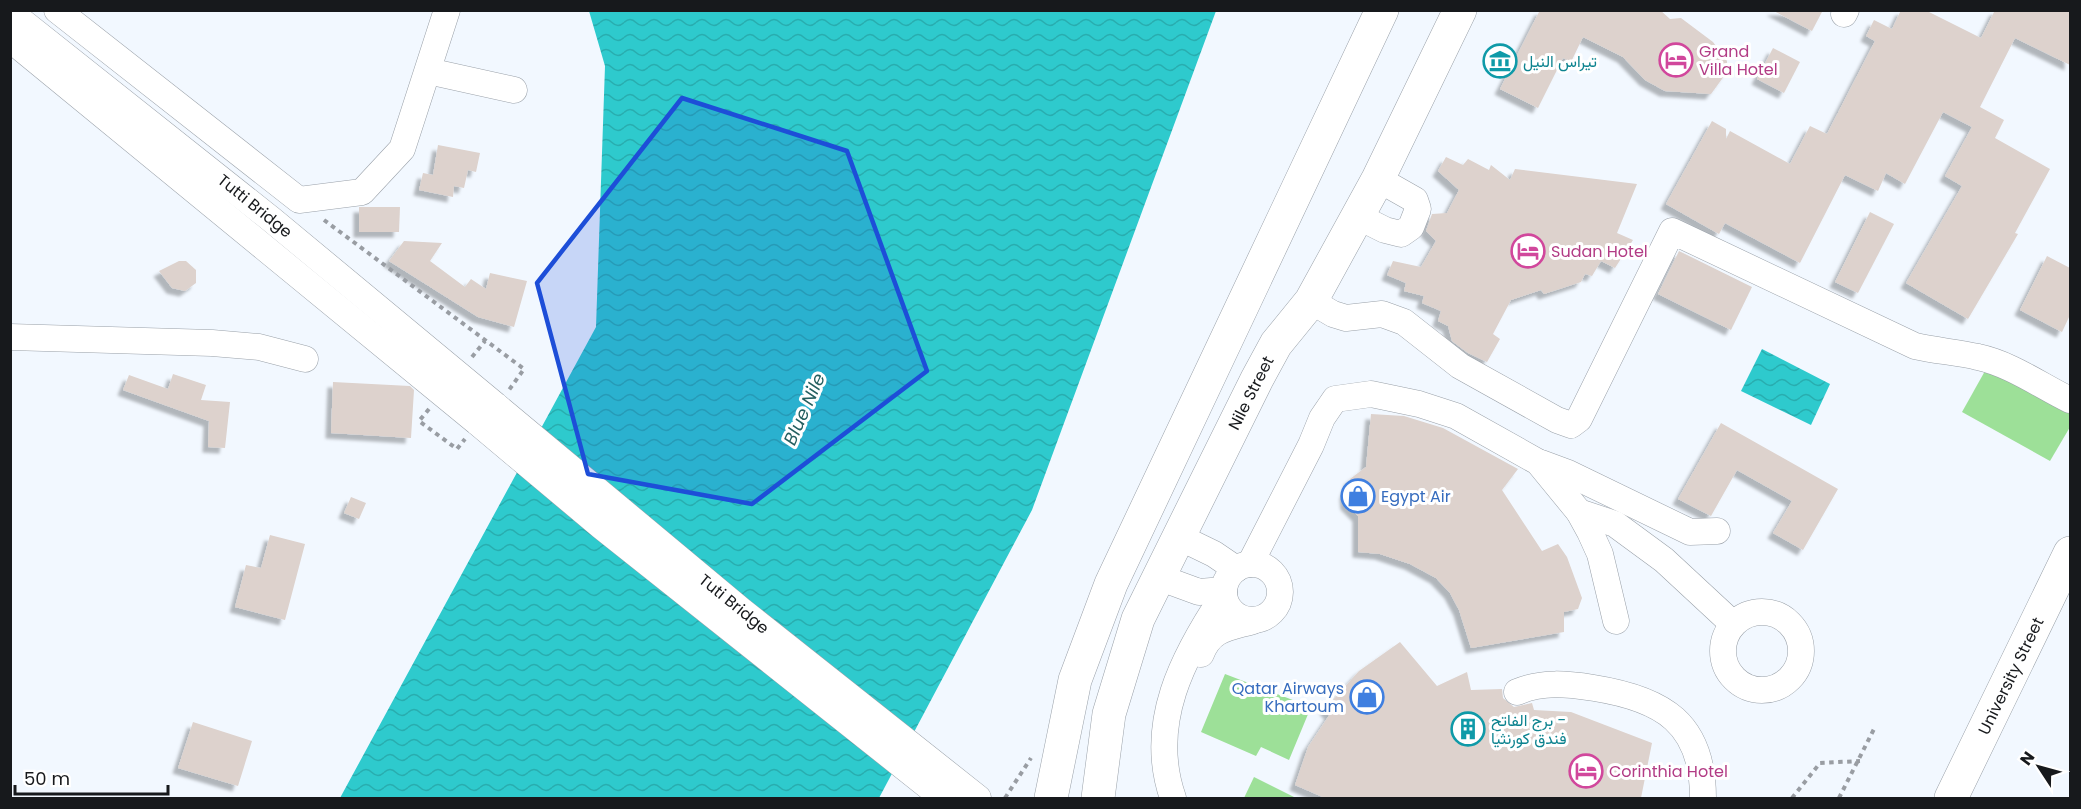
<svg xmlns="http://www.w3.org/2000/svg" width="2081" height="809" viewBox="0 0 2081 809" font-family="Poppins,Vazirmatn,sans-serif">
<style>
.garden{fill:#9de098}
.water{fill:url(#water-waves)}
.building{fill:#ddd2cd;filter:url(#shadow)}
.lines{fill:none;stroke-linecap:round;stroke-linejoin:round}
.minor-casing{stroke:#9aa1a9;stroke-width:27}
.major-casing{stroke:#9aa1a9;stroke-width:34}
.path{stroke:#999da3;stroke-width:4;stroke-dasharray:4.5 4.5;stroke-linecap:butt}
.minor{stroke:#fff;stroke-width:26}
.major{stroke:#fff;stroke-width:33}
.minor-bridge-casing{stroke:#9aa1a9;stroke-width:27;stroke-linecap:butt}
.minor-bridge{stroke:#fff;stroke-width:26}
.marked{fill:#1d4ed8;fill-opacity:0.2;stroke:#1d4ed8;stroke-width:4.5;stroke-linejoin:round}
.labels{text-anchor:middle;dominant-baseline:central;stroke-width:6;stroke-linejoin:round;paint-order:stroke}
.hotel-label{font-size:16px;fill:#b23c85;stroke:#fff;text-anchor:start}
.culture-label{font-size:16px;fill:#0d838f;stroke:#fff;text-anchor:start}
.street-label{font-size:16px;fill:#17191c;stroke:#fff}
.shop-label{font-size:16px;fill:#366cbe;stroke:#fff;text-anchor:start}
.water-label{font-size:18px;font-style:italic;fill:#245f60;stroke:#fff}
</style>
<defs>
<pattern id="water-waves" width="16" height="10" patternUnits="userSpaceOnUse" patternTransform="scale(1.5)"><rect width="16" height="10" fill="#2ecacd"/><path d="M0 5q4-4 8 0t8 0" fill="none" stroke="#28adaf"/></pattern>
<filter id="shadow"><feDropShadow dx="-5.5" dy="5.5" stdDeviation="1.5" flood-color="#0004"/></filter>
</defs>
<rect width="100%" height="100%" fill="#f2f8ff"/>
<g class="garden">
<polygon points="1985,371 2000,372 2070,414 2070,427 2050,461 1962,412"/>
<polygon points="1225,674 1311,707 1289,760 1261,747 1256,756 1201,732"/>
<polygon points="1254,777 1296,798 1244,798"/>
</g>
<g class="water">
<polygon points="589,11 1216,11 1032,510 879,798 340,798 596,327 605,66"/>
<polygon points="1762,349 1830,384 1811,425 1741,391"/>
</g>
<g class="building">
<polygon points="1540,10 1660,10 1670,19 1681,18 1713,42 1727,61 1727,72 1711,94 1665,91 1645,80 1623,57 1583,37 1571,62 1563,58 1538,108 1500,89"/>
<polygon points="1772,10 1823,10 1812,31"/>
<polygon points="1901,10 1925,10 1981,38 1995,10 2070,10 2070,65 2015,38 1980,107 2004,120 1995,138 2050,169 2015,233 2018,234 1968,319 1906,283 1962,186 1945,176 1972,127 1943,112 1905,184 1886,173 1878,191 1845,175 1800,263 1725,223 1719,234 1666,204 1712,121 1726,129 1726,139 1730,131 1790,164 1810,126 1827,134 1875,41 1866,36 1874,20 1892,29"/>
<polygon points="1773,48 1800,62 1784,93 1757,79"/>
<polygon points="438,145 480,153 476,172 468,170 464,188 454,186 453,197 419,190 423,173 433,175"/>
<polygon points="1446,157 1463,165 1468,159 1489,170 1491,165 1510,180 1515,169 1637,184 1617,233 1633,240 1615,268 1601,261 1592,276 1585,274 1581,282 1544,294 1541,290 1511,300 1493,334 1500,339 1487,362 1468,353 1452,341 1448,326 1438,321 1441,311 1422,303 1424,296 1404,291 1406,283 1387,275 1393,261 1421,267 1436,241 1426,231 1432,214 1447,213 1459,190 1438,171"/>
<polygon points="359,207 400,207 399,232 359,232"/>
<polygon points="1870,212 1894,224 1858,293 1835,282"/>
<polygon points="404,241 442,243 430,261 465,287 471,279 486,289 490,273 527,281 514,327 478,317 389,261"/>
<polygon points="1679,251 1752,287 1731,330 1658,294"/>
<polygon points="2047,256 2070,268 2070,315 2062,332 2020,310"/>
<polygon points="179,261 186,261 196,270 196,283 185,291 172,288 159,271"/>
<polygon points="173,374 206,385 201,400 230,402 225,448 208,447 209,421 123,390 129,375 168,389"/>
<polygon points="333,382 410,386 414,390 411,438 331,433"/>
<polygon points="1371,414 1404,416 1443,428 1518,469 1502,490 1542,551 1558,544 1567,557 1582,598 1578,609 1564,612 1564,632 1471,648 1459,610 1450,593 1436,578 1410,564 1380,554 1358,552 1358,516 1346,504 1345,494 1350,479 1366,467"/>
<polygon points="1721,423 1838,489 1803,550 1773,533 1792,501 1737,470 1711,516 1678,499"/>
<polygon points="351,497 366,503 359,519 344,513"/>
<polygon points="270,535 305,544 285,620 235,607 246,565 261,568"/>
<polygon points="1400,642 1437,686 1467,672 1471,690 1502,689 1503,698 1514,707 1532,703 1534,710 1571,712 1652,743 1641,798 1325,798 1295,785 1308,747 1330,714 1325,709 1359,671"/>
<polygon points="193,722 252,741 238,786 178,768"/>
</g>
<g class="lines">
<g class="minor-casing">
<g id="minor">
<polyline points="57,10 299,200 362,192 402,149 447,10"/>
<polyline points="1844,14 1846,10"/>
<polyline points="428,71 514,90"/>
<polyline points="1357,216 1385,230 1401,234 1411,227 1418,209 1415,200 1378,179"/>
<path d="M1311 301 1333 314 1346 318 1382 314 1404 322 1460 366 1557 420 1571 425 1579 419 1672 231 1915 346C1936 351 1957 352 1978 357 2011 364 2041 386 2070 400"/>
<polyline points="10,337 212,343 259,347 305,359"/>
<polyline points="495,405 742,611 978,798"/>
<polyline points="477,422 601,526 943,798"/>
<polyline points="1541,463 1568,473 1690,532 1717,531"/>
<polyline points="1579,512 1615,524 1664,560 1733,624"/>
<polyline points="1179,537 1214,554 1236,569"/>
<circle cx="1252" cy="592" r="28"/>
<polyline points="1250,564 1311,445 1322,418 1335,399 1371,394 1419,404 1456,416 1538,462 1579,512 1590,532 1600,554 1616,621"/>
<polyline points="1158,577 1199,592 1224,590"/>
<circle cx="1762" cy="651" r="39"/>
<path d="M1201 654C1211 628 1229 628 1253 621"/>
<path d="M1517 692C1543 681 1567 684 1594 688 1663 699 1703 723 1703 798"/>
<path d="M1173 798C1147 724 1183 656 1224 595"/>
</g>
</g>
<g class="major-casing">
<g id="major">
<polyline points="1051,798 1075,680 1111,584 1382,10"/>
<polyline points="1098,798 1109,714 1138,619 1257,379 1276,344 1311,301 1378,179 1460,10"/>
<polyline points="1951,798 2070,553"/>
</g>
</g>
<g class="path">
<polyline points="324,220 524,369 509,390"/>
<polyline points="472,357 485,341"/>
<polyline points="429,409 419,421 457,449 465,439"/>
<polyline points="1005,798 1031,758"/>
<polyline points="1792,798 1820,763 1860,761"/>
<polyline points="1839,798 1874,729"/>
</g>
<use href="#minor" class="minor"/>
<use href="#major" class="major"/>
<g class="minor-bridge-casing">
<g id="minor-bridge">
<polyline points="10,12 272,220 495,405"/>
<polyline points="10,39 477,422"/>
</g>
</g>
<use href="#minor-bridge" class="minor-bridge"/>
</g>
<path class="marked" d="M682 98 847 151 927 371 752 504 588 474 537 283Z"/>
<defs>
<g id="hotel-ring" transform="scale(1.725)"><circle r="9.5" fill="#fff" stroke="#d1479c" stroke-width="1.5"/><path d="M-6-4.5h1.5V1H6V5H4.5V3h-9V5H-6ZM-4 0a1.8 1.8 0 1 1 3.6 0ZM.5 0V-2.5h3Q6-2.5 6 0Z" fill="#d1479c"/></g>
<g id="museum-ring" transform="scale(1.725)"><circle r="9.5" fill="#fff" stroke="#0f9aa8" stroke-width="1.5"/><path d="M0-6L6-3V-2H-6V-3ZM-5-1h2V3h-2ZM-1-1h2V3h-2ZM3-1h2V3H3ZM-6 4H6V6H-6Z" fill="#0f9aa8"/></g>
<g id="shop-ring" transform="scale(1.725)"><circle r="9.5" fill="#fff" stroke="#3f7fe0" stroke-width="1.5"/><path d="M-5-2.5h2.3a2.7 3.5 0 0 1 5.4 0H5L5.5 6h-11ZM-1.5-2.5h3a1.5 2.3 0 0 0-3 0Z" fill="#3f7fe0"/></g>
<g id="building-ring" transform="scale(1.725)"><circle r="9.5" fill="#fff" stroke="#0f9aa8" stroke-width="1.5"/><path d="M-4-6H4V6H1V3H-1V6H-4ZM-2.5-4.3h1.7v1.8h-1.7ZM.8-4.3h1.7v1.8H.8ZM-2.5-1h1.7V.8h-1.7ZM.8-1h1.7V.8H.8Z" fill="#0f9aa8"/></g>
</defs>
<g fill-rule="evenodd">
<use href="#hotel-ring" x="1676" y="60"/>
<use href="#museum-ring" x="1500" y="61"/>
<use href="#hotel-ring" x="1528" y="251"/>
<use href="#shop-ring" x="1358" y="496"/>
<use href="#shop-ring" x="1367" y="697"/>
<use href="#building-ring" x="1468" y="729"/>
<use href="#hotel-ring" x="1586" y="771"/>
</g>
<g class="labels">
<g class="hotel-label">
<text x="1699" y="51">Grand<tspan x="1699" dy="18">Villa Hotel</tspan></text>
<text x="1551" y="251">Sudan Hotel</text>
<text x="1609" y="771">Corinthia Hotel</text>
</g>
<g class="culture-label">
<text x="1523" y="61">تيراس النيل</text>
<text x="1491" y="720">برج الفاتح -<tspan x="1491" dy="18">فندق كورنثيا</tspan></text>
</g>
<g class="street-label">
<text transform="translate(255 206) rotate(39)">Tutti Bridge</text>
<text transform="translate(1251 393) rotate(-63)">Nile Street</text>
<text transform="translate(734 604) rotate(39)">Tuti Bridge</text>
<text transform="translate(2011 676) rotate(-64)">University Street</text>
</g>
<g class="shop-label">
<text x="1381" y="496">Egypt Air</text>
<text x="1344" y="688" text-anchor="end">Qatar Airways<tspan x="1344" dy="18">Khartoum</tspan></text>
</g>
<g class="water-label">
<text transform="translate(804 409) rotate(-66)">Blue Nile</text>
</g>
</g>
<rect width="2081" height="809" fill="none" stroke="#17191c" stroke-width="24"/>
<g transform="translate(2039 767) rotate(306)" stroke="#ffffff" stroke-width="4.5" paint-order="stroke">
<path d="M0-4.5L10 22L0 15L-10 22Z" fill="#17191c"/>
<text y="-9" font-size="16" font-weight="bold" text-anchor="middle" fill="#17191c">N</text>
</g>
<path d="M15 785v9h153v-9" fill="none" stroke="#17191c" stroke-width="3"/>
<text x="24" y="785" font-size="18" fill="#17191c" stroke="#ffffff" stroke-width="4.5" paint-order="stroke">50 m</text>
</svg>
